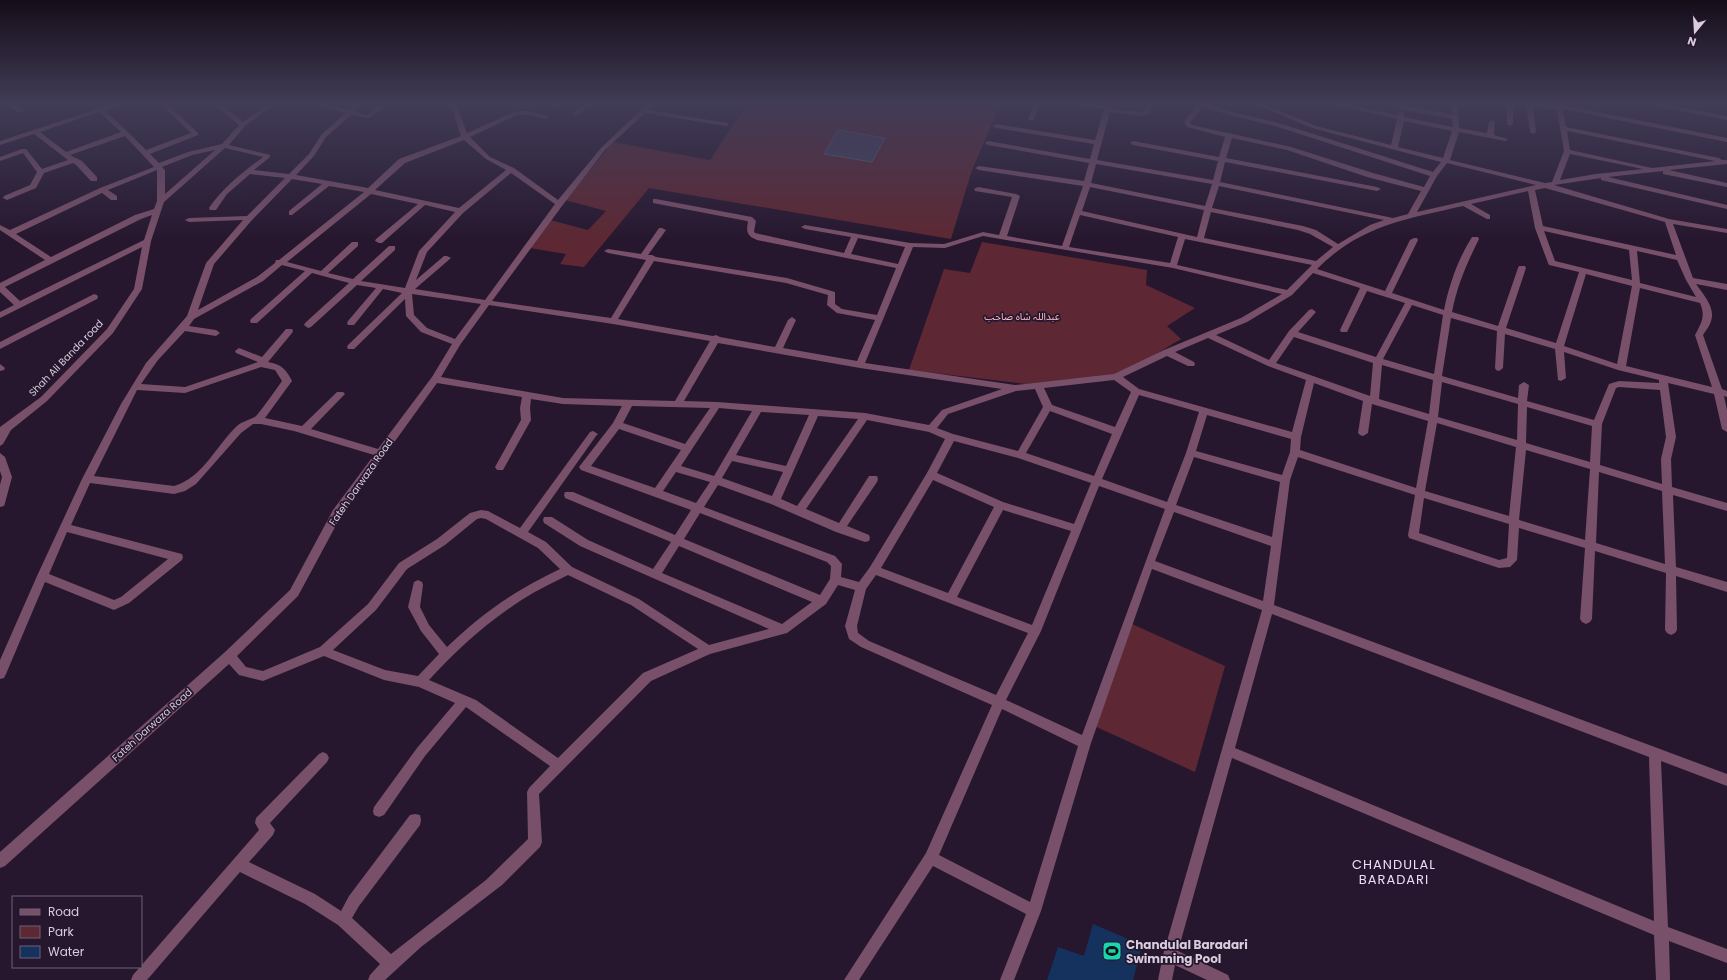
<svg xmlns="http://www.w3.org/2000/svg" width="1727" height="980" viewBox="0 0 1727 980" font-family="Poppins,'Noto Sans Arabic',sans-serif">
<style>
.green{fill:#5d2833}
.water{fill:#15325e}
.building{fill:#44435f;stroke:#5f5e7c}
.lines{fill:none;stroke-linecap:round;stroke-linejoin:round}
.minor{fill:#785069;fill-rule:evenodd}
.labels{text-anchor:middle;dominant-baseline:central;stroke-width:3.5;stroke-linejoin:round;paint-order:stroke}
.park-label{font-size:10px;fill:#fabec6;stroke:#26172e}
.street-label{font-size:10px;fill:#d7cddd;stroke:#26172e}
.near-poi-label{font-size:12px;font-weight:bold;fill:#d7cddd;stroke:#26172e;text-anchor:start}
.near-neighbourhood-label{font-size:13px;letter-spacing:1px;fill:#eedaf9;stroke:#26172e}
</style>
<rect width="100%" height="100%" fill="#26172e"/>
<g class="green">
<polygon points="748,103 1001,103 972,170 951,239 649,188 584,267 560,264 566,254 530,248 550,220 588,230 606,211 565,200 613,142 710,160"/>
<polygon points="982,242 1147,270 1146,285 1195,308 1167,326 1181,339 1136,366 1114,375 1026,384 909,370 944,269 970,273"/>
<polygon points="1132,624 1225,666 1195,772 1090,724"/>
</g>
<polygon class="water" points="1093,924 1142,945 1133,980 1047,980 1058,947 1084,956"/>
<polygon class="building" points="838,130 885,138 872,162 824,154"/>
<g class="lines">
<g class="minor">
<polygon points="5,103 12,103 24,112 19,113"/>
<path d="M115 103H124L105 111 128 132 146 150 191 133 159 103H166L198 133V135L150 154 159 163 188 152 222 144 239 125 213 103H220L243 122 269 103H276L245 126 229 145 270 155V157L254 170 289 174 309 154 321 135 345 113 321 106 319 103H325L348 110 355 103H361L354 111 366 115 384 103H391L369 118 351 115 326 137 314 156 296 175 368 188 399 159 461 136 450 103H456L467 133 516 111H530L549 117 546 119 530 115H517L470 137 490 157 514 168 558 200 601 148 648 103H655L649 110 728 123V125L726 126 645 113 605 150 562 206 492 301 611 318 646 260 608 253 604 251 608 249 641 254 659 228H662L666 230 648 255H652L656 257 787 278 835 292V304L842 309 877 315 896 268 757 240C747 236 746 232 748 222L747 221 653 203V199H656L752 217 756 221 754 231 755 233 844 253 851 237 805 229 801 227 805 225 910 243 944 244 983 232 999 235 1012 197 975 191 974 189 978 187 1016 194 1020 196 1007 236 1062 246 1083 186 979 170 975 168 979 166 1084 181 1089 163 988 145 985 143 988 141 1090 159 1094 144 996 128 993 126 996 124 1095 140 1104 109 1080 105 1077 103 1105 105 1106 103H1112L1111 109 1143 112 1148 103 1154 104 1149 113 1144 116 1110 112 1097 160 1213 180 1218 161 1133 145 1130 143 1133 141 1219 157 1225 137 1187 127 1184 122 1198 103H1205L1237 113 1279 123 1433 172 1441 162 1312 128 1253 103H1261L1316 126 1391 145 1397 119 1327 103H1339L1398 115 1399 112 1401 111 1404 113V117L1453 127 1452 119 1400 109 1397 107 1400 105 1452 114V103H1458L1459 128 1487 133 1489 122 1492 120 1495 122 1494 135 1508 139 1505 141 1459 132 1450 160 1545 183 1552 182 1564 151 1557 110 1533 106 1536 132 1533 134 1530 132 1526 105 1524 103H1537L1556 106V103H1562L1563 105 1727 138V142L1563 109 1566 127 1719 158 1722 160H1727V164L1669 170 1727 183V187L1663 174V171L1608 177 1727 205V209L1601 180V178L1554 185 1669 219 1727 229V233L1673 224 1693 278 1727 284V290L1696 284C1703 294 1716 308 1711 321 1710 326 1706 330 1703 335L1722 389 1727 391V397L1724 396 1727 410V432L1722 429 1714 394 1668 383 1676 437 1671 459 1672 487 1727 503V511L1673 495 1676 567 1727 582V592L1676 576 1677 630 1675 633 1671 635 1667 633 1665 630 1666 573 1595 551 1592 619 1590 622 1586 624 1582 622 1580 619 1585 548 1519 528 1517 560 1510 567 1499 568 1409 538 1408 535 1415 495 1298 457 1290 480 1274 605 1727 774V786L1661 761 1668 927 1727 949V963L1669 941 1670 980H1656L1654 935 1232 758 1178 951 1228 975 1230 980H1207L1175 965 1172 980H1158L1163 955 1262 610 1152 569 1091 743 1041 911 1014 980H1000L1026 914 933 866 859 980H844L926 853 992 705 861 647 849 639 845 626 855 590 838 585 826 604 787 633 710 654 651 681 539 794 542 842 540 847 502 885 421 947 385 980H368L370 975 380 964 338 925 305 904 240 872 147 980H131L133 975 259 830 255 823 256 818 319 754 323 752 327 754 329 758 327 762 270 823 275 830 273 835 249 862 315 894 341 911 349 896 410 815 415 814 420 815 421 820 420 825 359 906 352 918 391 954 486 880 528 839 527 792 529 788 550 766 466 707 425 756 384 815 379 817 374 815 373 811 374 807 417 748 455 703 419 687 384 680 324 656 263 681 239 675 229 664 5 866 0 868V852L225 652 290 590 333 510 374 455 294 431 261 424H253L241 433 196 484 185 491 174 494 90 483 71 525 178 553 182 554 183 557 182 560 129 603 114 610 45 582 6 674 4 678 0 679V660L37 576 82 479 121 404 146 363 187 316 206 263 243 220 189 222 185 220 189 218 247 216 285 178 250 174 227 194 216 210H210L209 208C223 187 243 172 263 157L225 148 164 202 151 241 142 289 113 333 47 401 11 430 3 444 0 446V427L41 397 107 329 134 289 142 247 0 318V312L14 305 0 292V283L45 260 0 230V225L10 230 100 188 154 167 125 136 70 155 82 161 97 177V181H91L76 165 73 163 44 173 36 188 7 200 3 198 4 196 30 185 37 172 23 153 0 161V157L22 149H26L42 169 68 160 34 134 0 145V141ZM1203 107 1233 116 1275 126 1430 176 1424 187 1373 173 1291 147 1192 125 1190 122ZM99 112 121 132 66 152 40 132ZM1404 121 1452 131 1443 158 1398 147ZM1567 131 1715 161 1652 168 1570 150ZM1232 138 1287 150 1367 177 1421 191 1408 214 1393 218 1220 182 1225 162 1377 191 1381 189 1377 187 1226 158ZM464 140 486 159 506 170 459 208 375 190 405 163ZM215 150 165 194V170L162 167 192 155ZM1570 154 1643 169 1596 174 1560 180ZM1447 163 1536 185 1417 212 1437 176ZM1096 164 1212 184 1205 206 1091 183ZM157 170V201L154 209 135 215 51 257 16 234 102 193 111 200H117V196L108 190ZM511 173 555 204 485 300 415 289 451 258 447 256H444L416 280 427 252 463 213ZM292 179 322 184 289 211V215H292L329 186 364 192 279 260H276L275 263 257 277 198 310 214 264 252 220ZM1219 186 1384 220 1370 225 1338 244 1316 230 1303 226 1212 208ZM1090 187 1204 210 1197 237 1082 211ZM1545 188 1665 222 1676 255 1543 226 1535 190ZM1528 191 1535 228 1548 263 1549 265 1579 272 1556 343 1506 328 1526 268 1525 266H1519L1518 268 1498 326 1452 312C1457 286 1467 263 1479 239L1478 237H1472C1458 259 1449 285 1444 310L1392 293 1418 240 1417 238H1414L1410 240 1385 291 1317 269C1361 225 1406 219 1463 206L1487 219H1490V215L1471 204ZM371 194 418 204 376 239 375 241 379 243H382L425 205 455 212 419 251 405 288 361 281 395 250V246H389L353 279 328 273 358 246V242H352L321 271 287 262ZM1211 212 1298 230 1310 234 1333 247 1316 261 1204 238ZM152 215 144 240 20 301 5 287 141 219ZM1080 215 1178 237 1170 263 1069 247ZM1544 231 1629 250 1632 280 1555 261ZM983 236 1173 268 1282 294 1241 318 1164 350 1114 374 1015 385 865 363 913 247 945 248ZM858 238 905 247 898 264 851 254ZM1185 239 1312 265 1287 290 1177 265ZM1637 251 1677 260 1686 280 1696 297 1640 283ZM654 261 786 283 828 295 827 305 837 313 875 320 857 361 783 348 796 320 792 317 788 320 775 347 720 337 716 335 713 336 618 319ZM282 265 305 271 251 319 250 321 251 323H257L312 273 349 283 305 323 304 325 308 328 311 327 357 285 376 288 348 321 347 323 348 325H354L383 289 402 293 348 345 347 347 348 349H354L405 299 406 316 421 332 452 344 432 377 378 449 311 429 343 396 345 394 343 392H337L302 426 265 418 292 381C286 369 281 364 268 362L292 333 293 331 292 329H286L262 357 239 348 235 351 236 353 258 362 185 387 141 384 158 360 185 331 216 336 220 333 216 330 189 326 194 319 263 281ZM1313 273 1360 288 1340 330 1341 332H1347L1367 291 1405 303 1376 357 1298 332 1316 312 1312 309 1309 310 1289 331 1269 360 1216 335 1247 322 1292 295ZM1586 274 1632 286 1617 364 1564 346ZM1640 288 1700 303C1706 317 1701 323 1695 335L1712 387 1626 366ZM412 294 481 304 455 339 427 328 414 315ZM489 305 613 324 710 341 675 401 563 398 441 377 460 345ZM1412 305 1443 315 1434 374 1383 359ZM1451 318 1497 331 1495 368 1496 370 1499 371 1503 368 1505 334 1555 349 1558 380 1561 381 1566 378 1564 352 1618 370 1659 380V383L1619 381 1609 384 1594 420 1527 401 1529 385 1524 382 1519 385 1518 398 1442 376ZM1294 337 1373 363 1370 396 1276 363ZM1208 338 1268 366 1306 380 1292 432 1139 389 1123 377 1167 356 1188 366H1194L1195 364 1194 362 1175 352ZM718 343 860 368 1002 389 942 410 929 425 865 413 717 402 684 401ZM1382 365 1433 380 1429 414 1379 399ZM261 367 275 370 282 381C274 392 266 404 257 415 254 419 243 421 238 425 217 444 203 478 174 486L94 476 137 390 185 393ZM1114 380 1131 392 1115 427 1052 405 1044 388ZM1442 382 1518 404 1517 440 1438 417ZM437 383 522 397 520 408 521 420 495 467 497 470H503L531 420 530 408 531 399 563 404 622 406 613 423 579 467 581 470 691 510 675 535 573 492H565L564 495 565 498 671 542 653 569 588 540 552 517H544L543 520 544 523 580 546 769 629 709 645 639 599 572 567 546 542 528 532 596 436 598 434 593 431 590 432 520 528 488 511 481 510 470 513 437 539 399 563 368 604 320 647 263 671 246 667 237 656 298 596 341 516ZM1314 383 1363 401 1358 433 1360 435 1363 436 1368 433 1372 404 1428 421 1416 488 1300 450 1301 437ZM1619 387 1660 390 1666 437 1661 459 1662 484 1600 465 1602 424 1616 388ZM1035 389 1043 407 1018 451 953 434 937 428 948 414 1016 391ZM1139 395 1199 412 1186 453 1167 502 1102 479ZM632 406 710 408 685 444 623 423ZM1527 407 1592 426 1590 462 1526 443ZM719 408 752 411 714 476 681 466ZM1050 411 1112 434 1094 476 1026 453ZM761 412 809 415 786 466 736 455ZM1207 415 1291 439 1290 452 1282 475 1196 451ZM818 416 858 419 797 506 781 499ZM867 420 929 432 945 439 927 473 870 567 859 582 841 577 842 564 835 556 704 507 718 485 771 504 836 532 865 542 869 541 870 538 869 535 847 526 877 482 878 479 877 476H869L839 523 806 509ZM1437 423 1516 447 1509 516 1425 491ZM619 429 681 450 655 488 591 466ZM954 441 1018 458 1091 483 1074 524 1003 502 937 473ZM1526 450 1590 469 1585 540 1519 520ZM1194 457 1280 482 1272 537 1176 505ZM732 461 783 472 772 496 722 478ZM676 472 710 482 696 503 663 491ZM1599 472 1662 491 1665 564 1596 543ZM933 480 994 507 948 593 881 568ZM1099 486 1165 509 1082 735 1006 700 1041 631ZM1424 498 1509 524 1507 558 1499 560 1419 533ZM1003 510 1071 531 1032 625 957 597ZM1174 512 1271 546 1263 601 1155 561ZM700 513 827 562 831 566 830 579 820 595 684 539ZM481 518 486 519 538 548 560 569C548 575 535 581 524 588 496 604 470 625 447 647L429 625 420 607 423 585 422 582 418 580 414 582 408 607 421 631 439 654 418 676 385 670 333 650 376 610 407 569 445 545 477 519ZM67 532 168 559 121 597 114 600 49 574ZM679 546 812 602 782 624 662 573ZM568 575 631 605 698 649 643 673 558 758 476 700 429 680C459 647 494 616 533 593 544 587 556 581 568 575ZM876 575 1028 633 996 695 869 641 858 633 857 626 866 589ZM1272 614 1649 757 1654 921 1235 748ZM1002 709 1078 746 1030 902 939 855Z"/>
<polygon points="553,103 560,103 554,107 550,107 549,106"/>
<polygon points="586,103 593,103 577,115 573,115 573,113"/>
<polygon points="1034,103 1040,103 1034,119 1031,121 1028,119"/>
<polygon points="1507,103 1513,103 1513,124 1510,126 1507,124"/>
<polygon points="1649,103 1661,103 1727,116 1727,120 1652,105"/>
<polygon points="94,294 97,295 98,297 97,299 0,349 0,342"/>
<polygon points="0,364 5,368 4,370 0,371"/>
<polygon points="0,453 5,457 12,477 5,503 4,506 0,507 0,485 2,477 0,471"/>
</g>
</g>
<linearGradient id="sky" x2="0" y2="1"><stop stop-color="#150d19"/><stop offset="0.43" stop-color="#413c57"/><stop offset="1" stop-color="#413c57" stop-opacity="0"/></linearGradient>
<rect width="1727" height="240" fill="url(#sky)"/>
<defs>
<g id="stadium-square" transform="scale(1)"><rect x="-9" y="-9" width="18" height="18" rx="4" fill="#1bd5b1" stroke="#26172e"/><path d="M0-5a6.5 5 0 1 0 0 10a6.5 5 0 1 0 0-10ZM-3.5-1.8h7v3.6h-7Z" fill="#111"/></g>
</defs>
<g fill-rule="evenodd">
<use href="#stadium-square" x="1112" y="951"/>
</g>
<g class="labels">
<g class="park-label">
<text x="1022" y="316">عبداللہ شاہ صاحب</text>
</g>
<g class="street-label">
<text transform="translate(66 358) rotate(-46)">Shah Ali Banda road</text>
<text transform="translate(361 482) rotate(-55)">Fateh Darwaza Road</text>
<text transform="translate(152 725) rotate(-42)">Fateh Darwaza Road</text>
</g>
<g class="near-poi-label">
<text x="1126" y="944">Chandulal Baradari<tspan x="1126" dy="14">Swimming Pool</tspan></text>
</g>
<g class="near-neighbourhood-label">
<text x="1394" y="864">CHANDULAL<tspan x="1394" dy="15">BARADARI</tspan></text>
</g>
</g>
<rect x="12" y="896" width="130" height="72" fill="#26172e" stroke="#6d6074"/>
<rect x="20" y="909" width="20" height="6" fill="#785069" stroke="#6d6074"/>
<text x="48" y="916" font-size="12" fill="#d7cddd">Road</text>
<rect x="20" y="926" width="20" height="12" fill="#5d2833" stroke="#6d6074"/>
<text x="48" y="936" font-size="12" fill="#d7cddd">Park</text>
<rect x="20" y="946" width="20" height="12" fill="#15325e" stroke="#6d6074"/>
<text x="48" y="956" font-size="12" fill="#d7cddd">Water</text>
<g transform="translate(1695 32) rotate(198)" stroke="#26172e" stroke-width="3" paint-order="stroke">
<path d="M0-3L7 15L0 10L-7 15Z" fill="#d7cddd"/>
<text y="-6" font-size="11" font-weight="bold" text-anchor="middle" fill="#d7cddd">N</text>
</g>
</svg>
